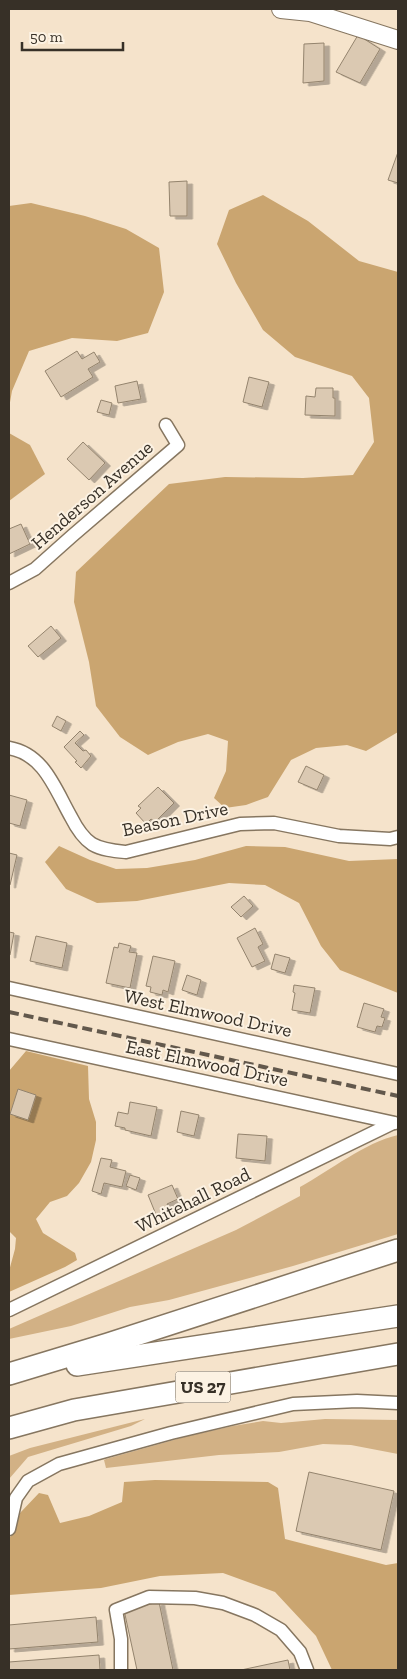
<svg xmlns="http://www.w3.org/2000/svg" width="407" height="1679" viewBox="0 0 407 1679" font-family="'Zilla Slab',serif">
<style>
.green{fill:#d2b185}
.forest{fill:#caa570}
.building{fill:#dbc9b2;stroke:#93836d;filter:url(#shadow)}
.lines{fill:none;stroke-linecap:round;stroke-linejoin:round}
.street-casing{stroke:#867660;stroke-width:15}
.secondary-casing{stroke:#867660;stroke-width:20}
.highway-casing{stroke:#867660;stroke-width:24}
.street{stroke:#fff;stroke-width:12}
.secondary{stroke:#fff;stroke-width:18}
.highway{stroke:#fff;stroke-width:21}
.rail{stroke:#62584c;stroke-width:4;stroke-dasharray:10 5;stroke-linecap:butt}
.labels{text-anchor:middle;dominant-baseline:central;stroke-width:4;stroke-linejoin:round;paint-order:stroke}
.shield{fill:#fcf2e3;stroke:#726a5f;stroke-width:1}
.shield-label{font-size:18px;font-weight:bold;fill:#373027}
.street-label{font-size:19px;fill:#373027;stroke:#fcf2e3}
</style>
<defs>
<filter id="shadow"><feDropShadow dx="5.5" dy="3" stdDeviation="0" flood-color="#0004"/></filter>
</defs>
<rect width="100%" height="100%" fill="#f5e3cb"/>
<g class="green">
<path d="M398 1135V1234L293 1266 169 1300 130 1307 71 1326 9 1339V1329L236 1230 300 1196V1187C331 1170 364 1143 398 1135Z"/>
<polygon points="145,1419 131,1426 28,1457 9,1479 9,1456 30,1448"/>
<polygon points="325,1419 398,1420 398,1454 351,1445 323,1444 279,1452 219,1455 106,1468 104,1460 106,1459 188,1436 233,1426 263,1421 281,1423"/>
</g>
<g class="forest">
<polygon points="263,195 308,221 359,261 398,272 398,732 366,751 347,745 316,748 291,760 268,797 246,805 225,808 214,798 226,771 228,741 208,734 178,742 148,755 120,737 96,706 89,662 74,602 76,572 169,484 225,477 303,478 353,475 374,442 369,398 352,376 295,357 263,330 236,283 217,244 229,210"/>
<polygon points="31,203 85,216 126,229 159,248 164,292 148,333 117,341 72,338 29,351 12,391 9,408 9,206"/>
<polygon points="9,433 30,445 45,474 9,501"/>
<polygon points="59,846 90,860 116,869 147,868 195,860 246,846 285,847 349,861 398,859 398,993 340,970 321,946 299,903 265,885 229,883 137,901 97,903 66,889 45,862"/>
<polygon points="26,1051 88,1066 89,1099 96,1122 96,1140 91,1162 79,1183 67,1196 50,1202 36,1219 43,1233 75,1253 77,1260 65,1267 9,1292 9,1271 15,1249 16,1238 9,1231 9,1071"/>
<polygon points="155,1480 268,1482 278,1488 285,1539 386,1565 398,1563 398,1670 332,1670 316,1636 275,1592 223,1573 160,1576 101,1588 9,1595 9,1538 15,1532 20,1513 39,1493 48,1495 60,1523 89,1516 122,1502 124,1482"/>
</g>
<g class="building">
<polygon points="358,35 380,49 360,83 336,72"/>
<polygon points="324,43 324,81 303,83 304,44"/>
<polygon points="398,152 398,183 388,180"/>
<polygon points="187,181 187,216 170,216 169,182"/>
<polygon points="77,351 82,359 94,352 100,362 88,369 93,377 61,397 45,371"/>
<polygon points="249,377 269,382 262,407 243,402"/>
<polygon points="137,381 141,399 118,403 115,386"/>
<polygon points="316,388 333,388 333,398 335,398 335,416 305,415 306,396 315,397"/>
<polygon points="101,400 112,403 109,415 97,412"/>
<polygon points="83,442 105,463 89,480 67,459"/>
<polygon points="21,524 30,544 9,554 9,529"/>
<polygon points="51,626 61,638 38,657 28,646"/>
<polygon points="57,716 66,721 61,731 52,726"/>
<polygon points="80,731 84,735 75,743 83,751 86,750 91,756 81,768 75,762 77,761 64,747"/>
<polygon points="306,766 324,775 317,790 298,782"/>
<polygon points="158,787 174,803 155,822 151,819 146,824 136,813 141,808 138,806"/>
<polygon points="9,795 27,800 20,826 9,823"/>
<polygon points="9,853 17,855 10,885 9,885"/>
<polygon points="244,896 253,906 241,917 231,907"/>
<polygon points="255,928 263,944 258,947 265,961 252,967 237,938"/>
<polygon points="9,932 14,933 10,955 9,955"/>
<polygon points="36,936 67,943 62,968 30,961"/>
<polygon points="119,943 131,946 129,952 137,953 130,988 106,983 114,947 118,948"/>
<polygon points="275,954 290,958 285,973 271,969"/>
<polygon points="153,956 175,961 168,992 163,990 162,995 150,992 151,987 146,986"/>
<polygon points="187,975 201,980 197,995 182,990"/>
<polygon points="294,985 315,988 310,1013 292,1010 295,993 293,992"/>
<polygon points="364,1003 384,1009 381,1017 385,1018 382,1027 377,1026 375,1032 357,1027"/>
<polygon points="18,1089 36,1095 28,1120 10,1114"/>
<polygon points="130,1102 157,1107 151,1136 125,1130 125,1128 115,1126 118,1112 128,1114"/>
<polygon points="181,1111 199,1115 194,1136 177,1132"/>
<polygon points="238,1134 267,1136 265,1161 236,1158"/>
<polygon points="101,1158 112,1160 110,1167 126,1171 122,1187 104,1183 101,1194 92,1191"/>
<polygon points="130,1175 140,1178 136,1190 126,1186"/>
<polygon points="172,1185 178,1199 167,1204 170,1212 157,1217 148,1195"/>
<polygon points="309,1472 394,1491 381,1550 296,1531"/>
<polygon points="159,1602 173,1670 137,1670 124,1610"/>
<polygon points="96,1617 98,1642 9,1649 9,1625"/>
<polygon points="99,1655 100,1670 9,1670 9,1662"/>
<polygon points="288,1660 290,1670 241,1670"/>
</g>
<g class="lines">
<g class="street-casing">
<g id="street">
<polyline points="9,583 35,569 72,536 178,445 166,425"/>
<path d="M9 748C44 754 55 789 71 817 76 827 83 838 92 844 102 850 115 851 126 852L240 824 274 823 339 836 390 839 398 837"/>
<polyline points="9,988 398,1074"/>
<polyline points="9,1039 395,1123"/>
<polyline points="9,1310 393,1123"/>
<polyline points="9,1529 16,1498 28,1481 59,1464 171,1433 293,1404 357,1401 398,1403"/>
<polyline points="121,1670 121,1639 116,1610 149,1597 195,1598 223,1603 255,1615 281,1630 300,1652 307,1670"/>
</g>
</g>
<g class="secondary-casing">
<polyline id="secondary" points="281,9 310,12 398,40"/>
</g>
<g class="highway-casing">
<g id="highway">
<polyline points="77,1365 398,1316"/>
<polyline points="9,1374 108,1344 398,1250"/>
<polyline points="9,1428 74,1410 398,1354"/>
</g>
</g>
<use href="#street" class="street"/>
<use href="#secondary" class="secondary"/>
<use href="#highway" class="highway"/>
<polyline class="rail" points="9,1012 398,1096"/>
</g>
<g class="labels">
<rect class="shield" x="175.5" y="1371.5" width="55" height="31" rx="4"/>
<g class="shield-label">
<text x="203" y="1387">US 27</text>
</g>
<g class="street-label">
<text transform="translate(92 495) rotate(-41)">Henderson Avenue</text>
<text transform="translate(175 819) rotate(-12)">Beason Drive</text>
<text transform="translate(208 1013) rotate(12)">West Elmwood Drive</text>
<text transform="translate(207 1063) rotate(12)">East Elmwood Drive</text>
<text transform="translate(193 1200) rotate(-26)">Whitehall Road</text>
</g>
</g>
<rect width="407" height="1679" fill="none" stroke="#373027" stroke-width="20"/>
<path d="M22 42v8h101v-8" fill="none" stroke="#373027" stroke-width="2.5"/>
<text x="30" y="42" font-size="15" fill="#373027" stroke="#fcf2e3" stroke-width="4" paint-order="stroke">50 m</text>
</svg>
